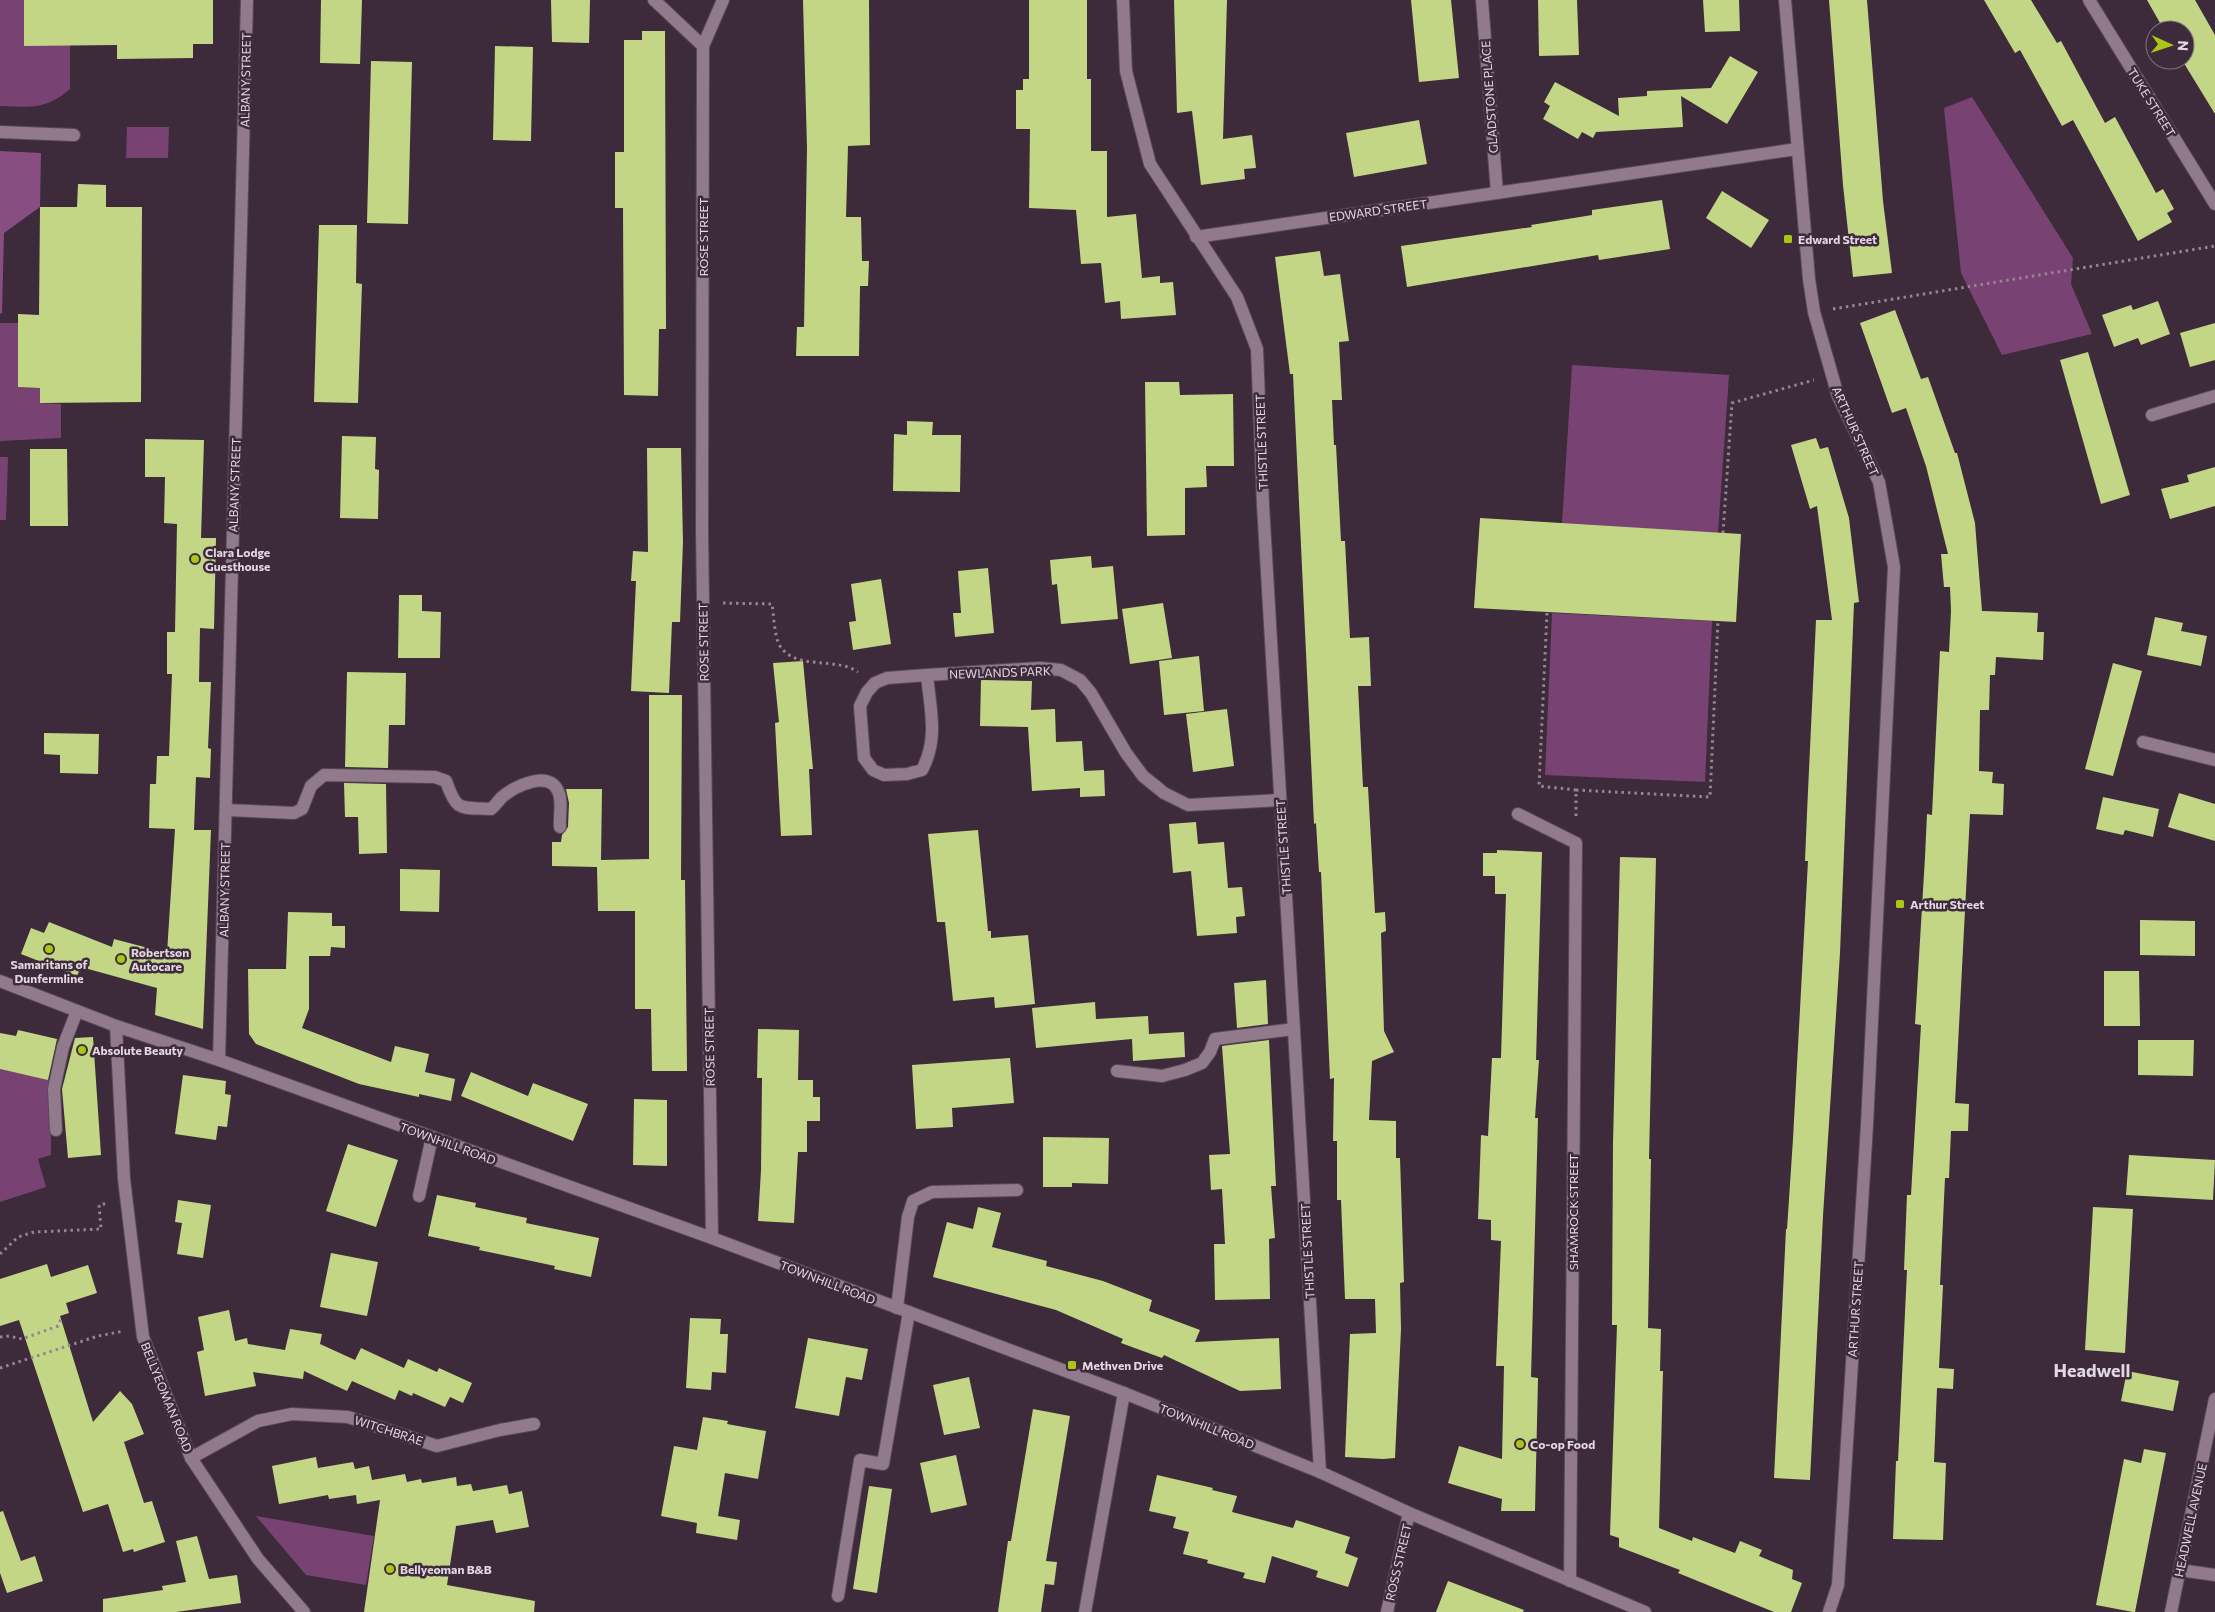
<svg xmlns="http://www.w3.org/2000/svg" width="2215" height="1612" viewBox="0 0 2215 1612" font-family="Commissioner,sans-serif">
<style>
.green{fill:#784372}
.forest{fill:#884d81}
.building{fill:#c3d685}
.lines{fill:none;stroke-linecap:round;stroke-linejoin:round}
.minor-casing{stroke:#594a57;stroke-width:14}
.path{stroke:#948592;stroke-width:3;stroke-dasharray:2.5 4;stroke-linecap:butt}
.minor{stroke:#907a8c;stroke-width:12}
.poi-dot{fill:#abc614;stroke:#3d2b3b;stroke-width:2}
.labels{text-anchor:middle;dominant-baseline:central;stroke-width:5;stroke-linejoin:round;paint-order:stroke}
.street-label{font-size:12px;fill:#e3d7e1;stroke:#3d2b3b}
.poi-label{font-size:12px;font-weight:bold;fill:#e3d7e1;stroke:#3d2b3b;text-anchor:start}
.district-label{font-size:18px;font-weight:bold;fill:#e3d7e1;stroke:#3d2b3b}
</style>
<rect width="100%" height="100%" fill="#3d2b3b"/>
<g class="green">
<path d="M0 0H24L70 45V89C46 110 30 107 0 106Z"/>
<polygon points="1972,97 2073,258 2071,284 2092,334 2002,355 1961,273 1944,108"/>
<polygon points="127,127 169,127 168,158 126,158"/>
<polygon points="0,323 19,323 18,387 40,388 40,403 61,404 61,438 0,441"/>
<polygon points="1572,365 1729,375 1718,533 1562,524"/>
<polygon points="0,457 8,457 6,520 0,520"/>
<polygon points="1552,613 1712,621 1705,782 1545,775"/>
<polygon points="0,1069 50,1080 51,1155 38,1159 46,1187 0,1202"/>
<polygon points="256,1516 374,1536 366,1585 306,1575"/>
</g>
<polygon class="forest" points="0,151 41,153 40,207 4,233 2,314 0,313"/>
<g class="building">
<polygon points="24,0 213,0 213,44 193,44 193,58 117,59 117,45 24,46"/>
<polygon points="321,0 362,0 360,64 320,63"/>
<polygon points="551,0 590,0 589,43 552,42"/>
<polygon points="803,0 869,0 870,145 848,146 846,217 861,217 862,261 869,261 868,286 860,286 859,356 796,356 797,327 804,327 807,148"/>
<polygon points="1029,0 1087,0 1087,79 1091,79 1091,151 1107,151 1107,217 1136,214 1142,278 1160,276 1160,283 1173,282 1176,315 1121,319 1120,301 1105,303 1101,263 1081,264 1076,210 1029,208 1030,129 1016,129 1016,90 1023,90 1023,79 1029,79"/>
<polygon points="1174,0 1227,0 1223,139 1252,135 1256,168 1244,169 1245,179 1201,185 1192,111 1177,113"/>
<polygon points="1411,0 1451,0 1459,78 1419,82"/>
<polygon points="1538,0 1577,0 1579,55 1539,56"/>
<polygon points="1703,0 1739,0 1740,31 1705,32"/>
<polygon points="1829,0 1867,0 1883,201 1892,273 1853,277 1843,185"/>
<polygon points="1984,0 2031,0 2057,43 2061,41 2105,123 2115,117 2156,193 2163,189 2174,209 2167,213 2172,222 2138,241 2073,120 2062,126 2020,50 2015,53"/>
<polygon points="2147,0 2195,0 2215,35 2215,114 2182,60 2185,60 2185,30 2164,30"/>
<polygon points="642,31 665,31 666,329 659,329 658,396 624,395 623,208 615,208 615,152 624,152 624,40 642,40"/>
<polygon points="495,46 533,47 531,141 493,140"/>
<polygon points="1730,56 1758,72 1727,124 1681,96 1683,127 1596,132 1593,138 1582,132 1578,139 1543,119 1550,106 1544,102 1555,82 1619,116 1618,98 1647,96 1647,91 1711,88"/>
<polygon points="371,61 412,62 408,224 367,223"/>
<polygon points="1419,120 1427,164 1354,177 1346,133"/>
<polygon points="78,184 106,185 106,207 142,207 141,402 40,403 40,388 18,387 18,314 39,315 40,207 77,207"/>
<polygon points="1722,191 1769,220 1751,248 1706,218"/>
<polygon points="1662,200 1670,249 1599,260 1598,255 1407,287 1401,246 1532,227 1531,225 1592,215 1592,210"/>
<polygon points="319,225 357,225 356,283 362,284 358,403 314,402"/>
<polygon points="1320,251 1324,276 1340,274 1349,341 1339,342 1342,400 1332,400 1334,445 1336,445 1341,541 1345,541 1350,638 1369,637 1371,686 1358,686 1363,787 1368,787 1375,913 1385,912 1386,931 1381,933 1384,1031 1394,1052 1372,1061 1369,1120 1396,1121 1396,1158 1400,1158 1404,1282 1400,1283 1401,1329 1395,1458 1383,1459 1345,1457 1350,1334 1376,1333 1375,1299 1345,1299 1341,1200 1337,1200 1337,1141 1333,1141 1334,1078 1330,1079 1321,872 1319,872 1316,823 1314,824 1293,374 1290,374 1275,257"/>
<polygon points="2158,301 2170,334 2141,345 2138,338 2114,347 2102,315 2131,305 2133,310"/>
<polygon points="1895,310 1921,379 1928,377 1955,453 1957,453 1975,523 1982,611 2038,613 2037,632 2044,632 2043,660 1996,657 1995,675 1990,675 1989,710 1980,710 1979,771 1993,772 1992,783 2004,784 2003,815 1970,814 1955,1103 1969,1104 1968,1131 1951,1131 1949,1178 1945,1178 1940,1285 1943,1285 1939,1368 1954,1369 1953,1389 1937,1388 1934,1462 1946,1463 1943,1540 1893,1539 1896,1461 1898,1461 1907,1270 1904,1270 1907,1195 1911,1195 1921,1025 1915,1024 1925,857 1927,814 1932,815 1940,651 1949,652 1951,611 1950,587 1944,587 1941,554 1948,554 1926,466 1906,408 1892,413 1860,323"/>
<polygon points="2215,323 2215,360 2190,367 2180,333"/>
<polygon points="2088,352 2130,495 2101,504 2060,360"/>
<polygon points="1145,382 1179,382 1180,395 1233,394 1234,466 1206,466 1207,487 1185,488 1185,535 1147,536"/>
<polygon points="907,421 933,422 932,435 961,435 960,492 893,491 894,434 907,435"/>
<polygon points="342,436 376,437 375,469 379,470 378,519 340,518"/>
<polygon points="1816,438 1820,449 1828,447 1849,518 1859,602 1854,603 1840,953 1823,1216 1810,1480 1774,1478 1786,1229 1787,1229 1793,1139 1808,861 1805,861 1807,813 1816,620 1832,620 1817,506 1810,509 1791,445"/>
<polygon points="145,439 204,440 201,538 216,538 214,629 200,628 199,682 211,682 208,748 211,749 210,778 196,777 194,830 211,830 203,1029 155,1015 157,988 81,967 77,976 21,954 31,928 44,933 49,922 112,947 114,939 167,953 175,829 149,828 150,784 156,784 157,756 169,756 172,674 167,674 167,632 175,632 177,524 164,523 165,477 145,477"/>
<polygon points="647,448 681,448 683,542 680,622 672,622 669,693 631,691 636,581 631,581 633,551 648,552"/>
<polygon points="30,449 67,449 68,526 30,526"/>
<polygon points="2215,467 2215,506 2170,519 2161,489 2189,482 2187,475"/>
<polygon points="1480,518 1741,534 1736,622 1474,608"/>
<polygon points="1091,556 1092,568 1113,566 1118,619 1061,624 1057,584 1052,585 1050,560"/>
<polygon points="988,568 994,633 955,637 953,613 961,613 958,571"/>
<polygon points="881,579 891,644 853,650 849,622 856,621 851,584"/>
<polygon points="399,595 422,595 422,611 441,612 440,658 398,658"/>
<polygon points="1163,603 1172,658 1130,664 1122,609"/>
<polygon points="2155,617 2183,623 2181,631 2207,636 2201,666 2147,655"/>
<polygon points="1199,656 1204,711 1164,715 1159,661"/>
<polygon points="803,661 813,769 809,769 812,835 781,836 775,723 779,722 773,663"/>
<polygon points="2113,663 2142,671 2113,776 2085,769"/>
<polygon points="347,672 406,673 405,725 389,725 388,768 345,767"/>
<polygon points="981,680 1032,681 1031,710 1055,709 1056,742 1082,741 1084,771 1104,770 1105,796 1080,797 1080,788 1032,791 1028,727 980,726"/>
<polygon points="649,695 682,695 681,880 685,880 687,1071 652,1071 651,1009 635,1009 635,911 598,911 597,867 552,866 552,842 561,842 562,835 568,827 569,803 566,789 602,789 601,860 649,859"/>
<polygon points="1227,709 1234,766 1193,772 1186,714"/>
<polygon points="44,733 99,734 98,774 60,773 60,755 44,754"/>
<polygon points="344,783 386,784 387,853 359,854 358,817 345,817"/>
<polygon points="2179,793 2215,804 2215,841 2168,827"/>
<polygon points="2103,797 2159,809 2153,837 2125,830 2123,835 2096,829"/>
<polygon points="1196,822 1198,844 1224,842 1228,888 1242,887 1245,916 1236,917 1237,933 1197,936 1191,871 1173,873 1169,824"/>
<polygon points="978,830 988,931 991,931 991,938 1028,935 1035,1004 995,1008 994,997 953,1001 945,922 937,922 928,834"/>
<polygon points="1497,850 1542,852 1536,1060 1539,1060 1535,1118 1538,1118 1531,1377 1538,1378 1535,1511 1501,1511 1502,1499 1448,1483 1459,1446 1502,1459 1504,1366 1496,1366 1501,1241 1491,1240 1491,1220 1478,1219 1481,1135 1488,1136 1492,1058 1501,1058 1506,894 1495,894 1495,876 1483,876 1483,853 1497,853"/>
<polygon points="1620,857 1656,858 1649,1159 1651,1159 1648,1328 1661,1329 1660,1371 1663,1371 1659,1528 1692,1541 1693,1537 1735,1553 1740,1541 1762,1550 1759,1556 1793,1570 1792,1579 1802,1583 1791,1612 1774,1612 1678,1573 1680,1570 1619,1547 1619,1538 1610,1535 1617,1325 1612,1325 1613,1143"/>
<polygon points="400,869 440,870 439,912 400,911"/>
<polygon points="288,912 332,913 332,926 345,926 345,948 331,947 330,956 309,956 309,1009 302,1028 391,1062 395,1046 429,1054 425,1072 455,1079 451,1101 419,1094 419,1097 359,1084 256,1044 249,1034 248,969 286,969"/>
<polygon points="2140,920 2195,921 2195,956 2140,955"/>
<polygon points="2104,971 2139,971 2140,1026 2104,1026"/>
<polygon points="1266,980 1268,1024 1237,1028 1234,983"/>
<polygon points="1095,1002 1096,1019 1148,1016 1149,1034 1184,1032 1185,1057 1133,1061 1132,1039 1036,1048 1032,1008"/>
<polygon points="758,1029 799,1030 798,1080 813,1080 813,1097 820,1097 820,1121 807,1121 807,1152 798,1152 794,1223 758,1221 761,1170 762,1078 757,1078"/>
<polygon points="18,1030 57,1039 48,1080 0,1069 0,1033 16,1036"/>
<polygon points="93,1037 101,1155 68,1158 62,1089 75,1038"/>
<polygon points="1269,1040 1276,1186 1271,1186 1275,1238 1269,1239 1270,1299 1215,1300 1214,1244 1225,1244 1222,1189 1211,1190 1209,1155 1230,1154 1222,1046"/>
<polygon points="2138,1040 2194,1040 2193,1076 2138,1075"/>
<polygon points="1010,1058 1014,1103 952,1108 953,1127 916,1129 912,1065"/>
<polygon points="471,1072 528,1096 533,1083 588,1104 573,1141 461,1096"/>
<polygon points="183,1075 226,1081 225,1094 231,1095 227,1127 218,1126 216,1140 175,1134"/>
<polygon points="634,1099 667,1100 667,1166 633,1165"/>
<polygon points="1043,1137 1109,1138 1108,1184 1072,1183 1072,1187 1043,1187"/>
<polygon points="348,1144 398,1160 376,1227 326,1211"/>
<polygon points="2129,1155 2215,1160 2213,1200 2126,1195"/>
<polygon points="437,1195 476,1203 475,1207 527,1218 526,1223 599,1238 591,1277 554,1269 555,1266 479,1250 480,1247 428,1236"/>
<polygon points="178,1200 211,1205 203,1258 177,1254 182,1223 175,1222"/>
<polygon points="978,1207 1001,1213 992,1247 1047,1261 1046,1266 1103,1281 1152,1300 1149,1311 1200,1330 1195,1342 1279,1338 1281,1389 1240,1391 1164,1355 1162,1358 1121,1343 1123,1339 1056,1310 933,1277 947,1222 973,1229"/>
<polygon points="2093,1207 2133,1209 2125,1353 2085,1350"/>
<polygon points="331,1253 378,1262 367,1316 320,1307"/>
<polygon points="47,1264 51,1277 88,1265 97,1293 66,1303 69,1313 60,1316 93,1422 120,1391 132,1404 144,1434 124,1442 144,1503 152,1501 165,1542 134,1552 133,1549 123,1552 108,1504 83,1512 19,1320 0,1326 0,1279"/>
<polygon points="229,1310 235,1341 247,1338 248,1344 285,1350 290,1329 322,1334 320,1344 355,1360 361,1348 404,1368 408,1359 437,1372 439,1368 472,1383 463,1403 450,1397 445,1407 413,1393 412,1396 399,1390 395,1400 352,1381 347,1391 304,1371 303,1379 253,1372 256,1386 205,1396 197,1352 204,1350 198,1317"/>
<polygon points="690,1318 721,1319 720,1334 728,1334 726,1373 712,1372 711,1390 686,1388"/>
<polygon points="808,1338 868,1349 862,1380 846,1377 839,1416 795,1408"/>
<polygon points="2127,1371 2179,1381 2173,1411 2121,1401"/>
<polygon points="969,1377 980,1428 944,1435 933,1385"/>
<polygon points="1033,1409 1070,1416 1046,1561 1057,1562 1054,1585 1045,1584 1041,1612 998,1612 1008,1541 1011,1541"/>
<polygon points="703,1417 728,1421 727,1424 766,1431 758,1479 725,1473 718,1516 740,1520 737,1540 696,1533 697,1523 661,1516 674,1446 697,1450"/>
<polygon points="2144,1449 2166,1453 2135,1612 2133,1612 2096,1605 2124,1459 2141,1463"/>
<polygon points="956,1455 967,1505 931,1513 920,1463"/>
<polygon points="316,1457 318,1468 353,1462 355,1469 369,1466 372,1480 405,1474 407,1482 421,1479 422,1483 456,1477 457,1486 471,1484 473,1491 507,1485 509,1494 522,1491 529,1527 496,1533 493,1520 456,1526 447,1585 535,1601 534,1612 364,1612 380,1500 357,1504 356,1495 329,1499 328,1495 279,1504 272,1466"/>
<polygon points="1157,1475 1213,1488 1212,1490 1237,1496 1232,1512 1293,1528 1296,1520 1350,1537 1345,1553 1358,1558 1348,1587 1316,1577 1318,1571 1272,1556 1265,1583 1243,1578 1245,1573 1207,1563 1208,1560 1183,1554 1189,1532 1173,1528 1176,1517 1149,1511"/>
<polygon points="869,1486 892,1489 877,1593 853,1589"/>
<polygon points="3,1511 21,1561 35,1556 43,1581 7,1593 0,1573 0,1512"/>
<polygon points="197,1536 209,1579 237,1575 241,1603 176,1612 103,1612 103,1599 163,1590 162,1586 186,1582 176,1541"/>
<polygon points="1448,1581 1524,1610 1523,1612 1436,1612"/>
</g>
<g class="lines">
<g class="minor-casing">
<g id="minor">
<polyline points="654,0 703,46"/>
<polyline points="1123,0 1126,71 1150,164 1237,297 1257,349 1263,505 1320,1472"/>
<polyline points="1482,0 1497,193"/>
<polyline points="1785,0 1809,279 1814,312 1838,396 1879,482 1894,567 1867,1125 1838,1585 1829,1612"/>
<polyline points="2089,0 2215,204"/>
<polyline points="0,132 74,135"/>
<polyline points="1196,237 1797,149"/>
<polyline points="2152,415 2215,396"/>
<path d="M927 675 887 678 875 683 867 692 860 706 864 758 873 770 884 775 907 774 922 770C939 738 930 709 927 675L1040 668 1061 670 1080 680 1091 693 1126 753 1143 776 1164 793 1188 805 1280 800"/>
<polyline points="2143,742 2215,760"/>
<path d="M226 810 294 813 302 809 311 786 324 775 435 777 446 781C457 813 460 807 491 809 496 805 498 801 502 797 514 787 549 769 558 791 563 801 559 816 560 827"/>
<polyline points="1518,814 1576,843 1570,1581"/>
<polyline points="0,981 116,1026 219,1060 712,1238 1124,1393 1320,1472 1409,1513 1645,1612"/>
<polyline points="116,1026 124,1179 143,1337 191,1458 258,1559 304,1612"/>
<polyline points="219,1060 247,0"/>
<polyline points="1117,1071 1162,1076 1185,1070 1202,1063 1210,1052 1215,1039 1294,1029"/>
<polyline points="56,1130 54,1089 63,1047 77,1011"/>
<polyline points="419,1196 432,1137"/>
<polyline points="712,1238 702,530 703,46 723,0"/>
<polyline points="897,1308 908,1217 913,1201 932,1192 1017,1190"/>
<polyline points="191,1458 258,1421 292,1414 348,1417 437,1446 500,1430 534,1424"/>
<polyline points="2180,1570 2215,1575"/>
<polyline points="838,1596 860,1460 883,1464 909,1312"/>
<polyline points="1085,1612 1124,1393"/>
<polyline points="1387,1612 1409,1513"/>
<polyline points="2171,1612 2215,1399"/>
</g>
</g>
<g class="path">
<polyline points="1833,309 2215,246"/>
<polyline points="1723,533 1732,403 1814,380"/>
<path d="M723 603 772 604C774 616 774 636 780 646 796 671 834 656 858 672"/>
<polyline points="1547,613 1539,786 1576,790 1576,820"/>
<polyline points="1576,790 1710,797 1718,621"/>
<polyline points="0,1254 18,1237 34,1232 101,1229 99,1205 109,1203"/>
<polyline points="0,1337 9,1336 22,1339 58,1326 61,1319"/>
<polyline points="0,1368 98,1336 124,1331"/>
</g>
<use href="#minor" class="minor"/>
</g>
<g class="poi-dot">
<rect x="1783" y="234" width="10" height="10" rx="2.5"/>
<circle cx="195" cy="559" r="5"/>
<rect x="1895" y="899" width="10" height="10" rx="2.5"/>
<circle cx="49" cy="949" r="5"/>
<circle cx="121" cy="959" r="5"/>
<circle cx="82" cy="1050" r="5"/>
<rect x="1067" y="1360" width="10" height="10" rx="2.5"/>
<circle cx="1520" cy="1444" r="5"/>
<circle cx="390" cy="1569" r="5"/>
</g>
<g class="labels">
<g class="street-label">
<text transform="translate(245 80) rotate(-89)">ALBANY STREET</text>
<text transform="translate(1489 97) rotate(-94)">GLADSTONE PLACE</text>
<text transform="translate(2152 102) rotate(58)">TUKE STREET</text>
<text transform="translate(1378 210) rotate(-8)">EDWARD STREET</text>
<text transform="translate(703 237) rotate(-90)">ROSE STREET</text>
<text transform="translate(1856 431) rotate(66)">ARTHUR STREET</text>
<text transform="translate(1261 442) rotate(-92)">THISTLE STREET</text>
<text transform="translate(234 485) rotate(-88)">ALBANY STREET</text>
<text transform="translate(703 642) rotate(-91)">ROSE STREET</text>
<text transform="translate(1000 672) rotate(-2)">NEWLANDS PARK</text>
<text transform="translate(1283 847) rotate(-94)">THISTLE STREET</text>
<text transform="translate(224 890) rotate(-89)">ALBANY STREET</text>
<text transform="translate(709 1047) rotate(-91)">ROSE STREET</text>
<text transform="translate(448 1143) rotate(20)">TOWNHILL ROAD</text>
<text transform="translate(1573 1212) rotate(-90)">SHAMROCK STREET</text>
<text transform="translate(1307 1251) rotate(-93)">THISTLE STREET</text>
<text transform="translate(828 1282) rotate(21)">TOWNHILL ROAD</text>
<text transform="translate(1855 1309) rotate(-86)">ARTHUR STREET</text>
<text transform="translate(167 1397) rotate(68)">BELLYEOMAN ROAD</text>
<text transform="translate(1207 1426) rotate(22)">TOWNHILL ROAD</text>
<text transform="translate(389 1430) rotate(18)">WITCHBRAE</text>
<text transform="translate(2190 1520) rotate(-78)">HEADWELL AVENUE</text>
<text transform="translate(1398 1562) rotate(-77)">ROSS STREET</text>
</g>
<g class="poi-label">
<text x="1798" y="239">Edward Street</text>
<text x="205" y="552">Clara Lodge<tspan x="205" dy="14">Guesthouse</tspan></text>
<text x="1910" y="904">Arthur Street</text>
<text x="131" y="952">Robertson<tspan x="131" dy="14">Autocare</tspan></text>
<text x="49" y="964" text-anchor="middle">Samaritans of<tspan x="49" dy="14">Dunfermline</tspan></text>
<text x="92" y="1050">Absolute Beauty</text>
<text x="1082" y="1365">Methven Drive</text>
<text x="1530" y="1444">Co-op Food</text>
<text x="400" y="1569">Bellyeoman B&amp;B</text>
</g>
<g class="district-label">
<text x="2092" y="1370">Headwell</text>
</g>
</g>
<g transform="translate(2170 45) rotate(93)"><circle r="24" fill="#3d2b3b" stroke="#7f707d"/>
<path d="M0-4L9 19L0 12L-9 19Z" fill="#abc614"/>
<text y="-8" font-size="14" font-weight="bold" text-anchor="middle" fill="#e3d7e1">N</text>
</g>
</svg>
